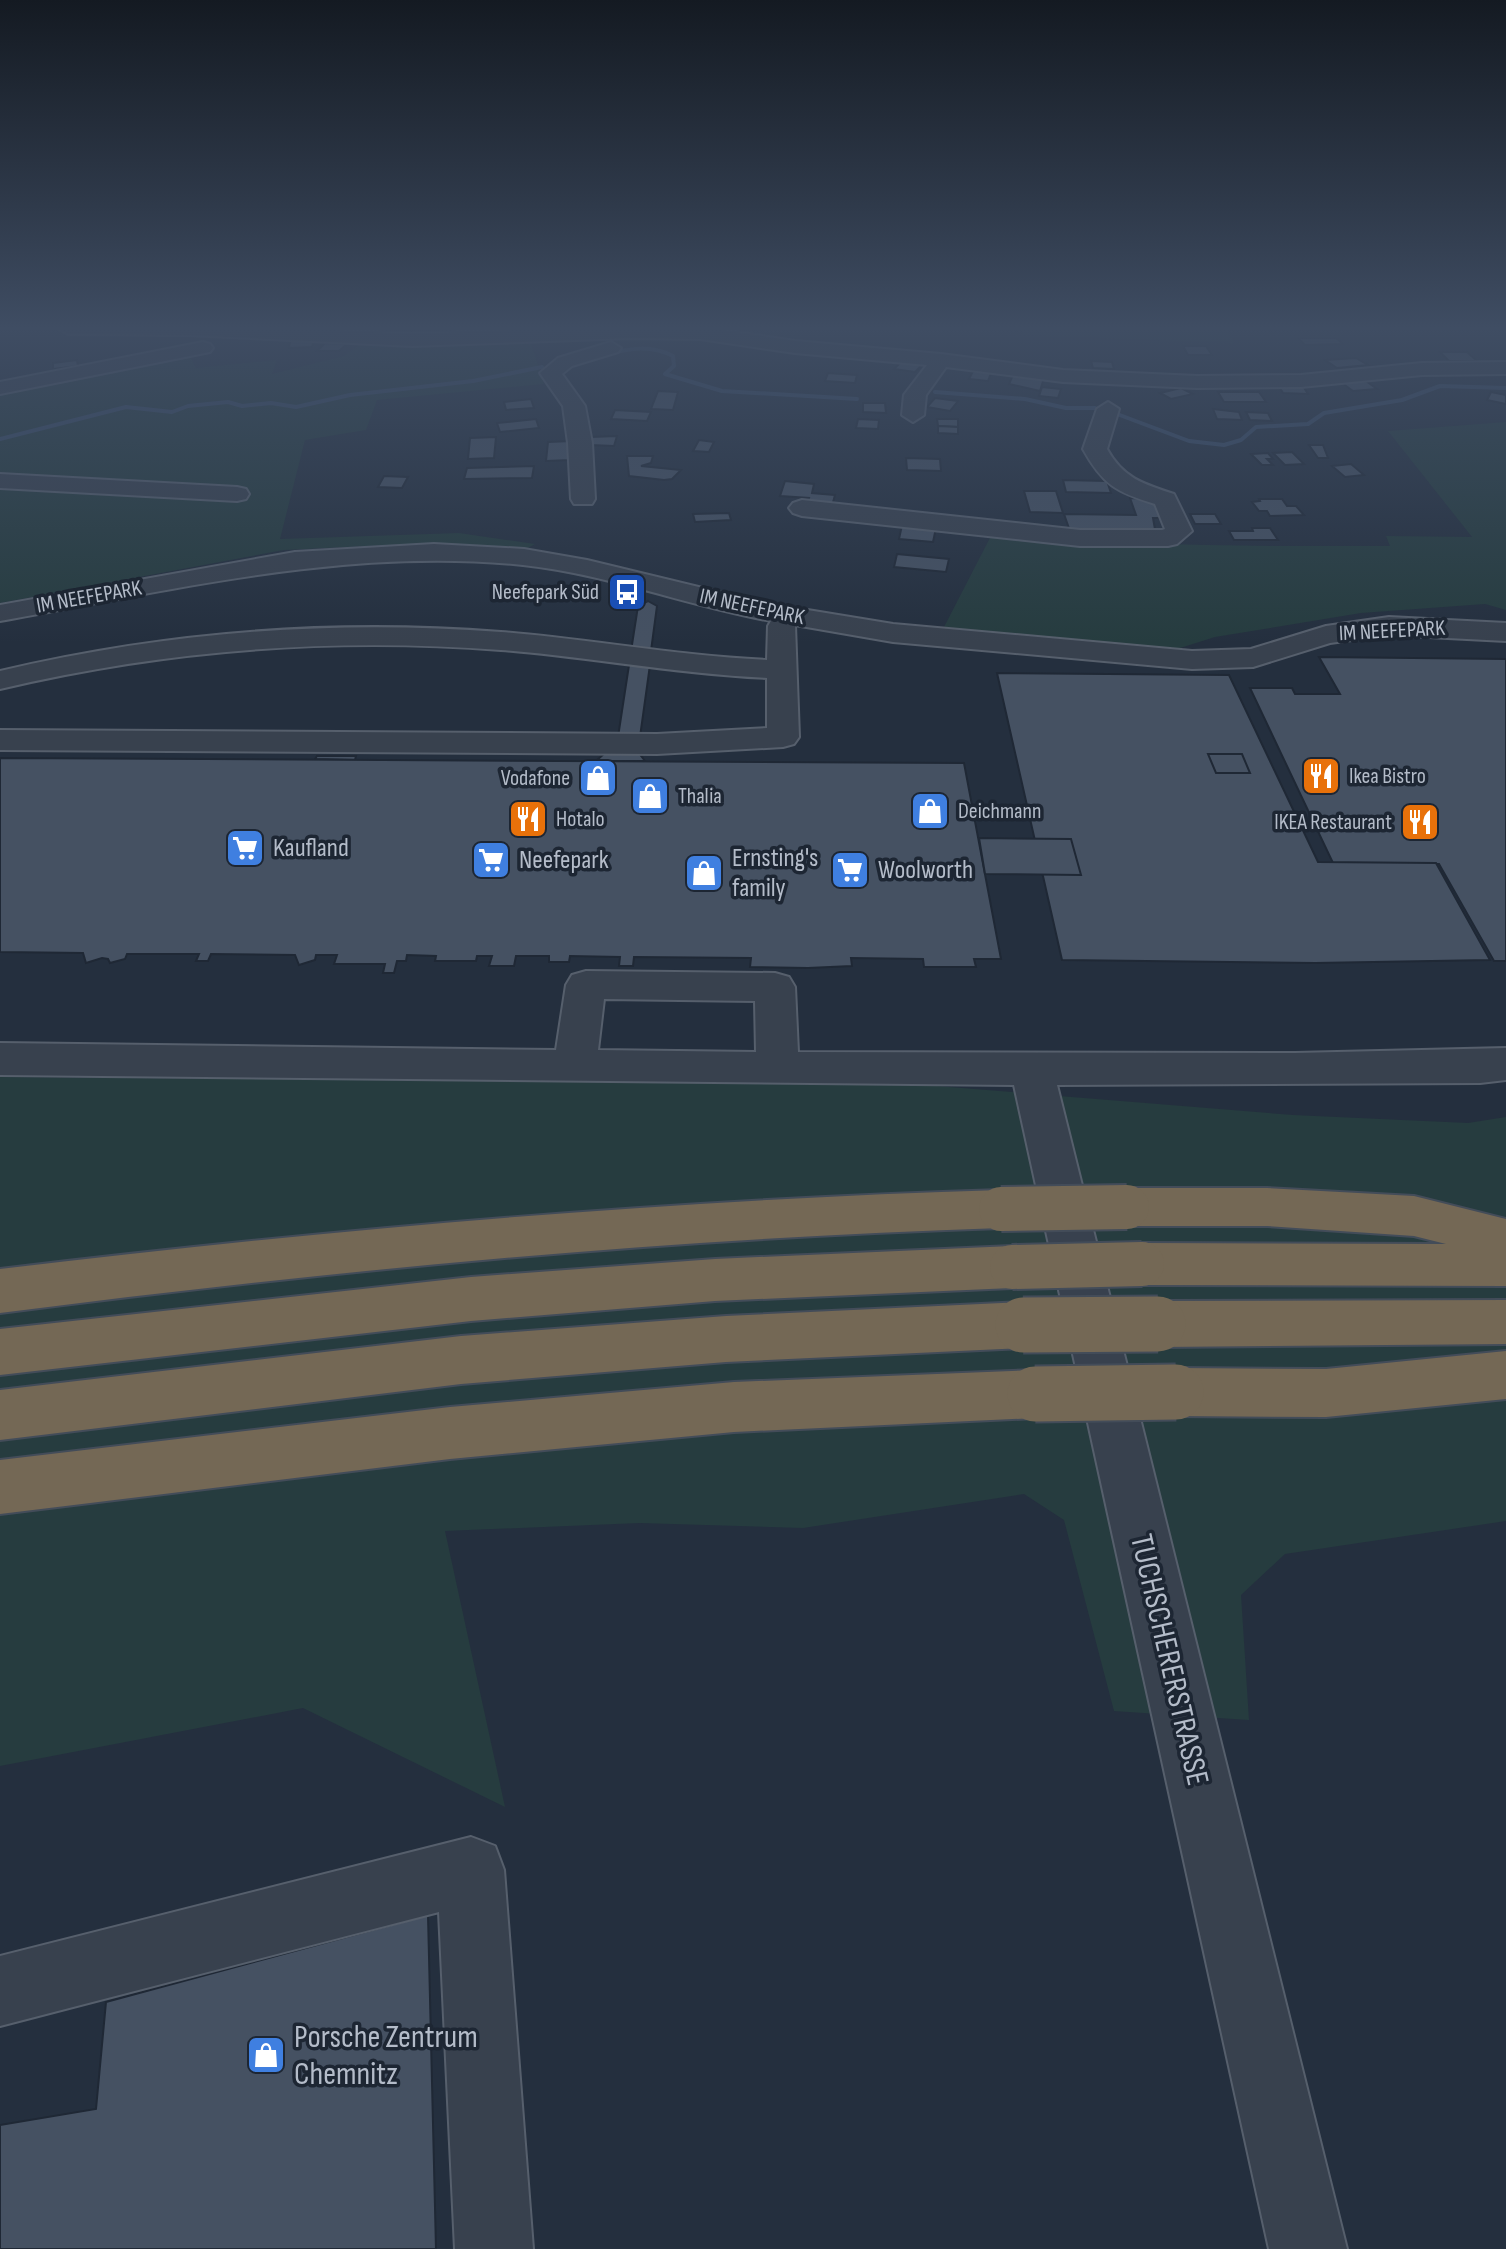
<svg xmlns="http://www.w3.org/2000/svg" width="1506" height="2249" viewBox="0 0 1506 2249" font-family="'Sofia Sans Condensed',sans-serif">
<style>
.green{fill:#263c3f}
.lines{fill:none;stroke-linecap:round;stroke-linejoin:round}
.stream{stroke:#394c67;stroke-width:4}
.building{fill:#455162;stroke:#1f2835;stroke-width:2}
.minor-casing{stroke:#565f6c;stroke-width:4}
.highway-casing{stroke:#434c59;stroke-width:4}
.minor{fill:#38414e;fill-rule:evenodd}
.highway{fill:#746855;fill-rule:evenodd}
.highway-bridge-far1-casing{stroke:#434c59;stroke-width:48;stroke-linecap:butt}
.highway-bridge-casing{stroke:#434c59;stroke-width:59;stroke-linecap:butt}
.highway-bridge-far1{stroke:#746855;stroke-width:44}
.highway-bridge{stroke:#746855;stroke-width:55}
.labels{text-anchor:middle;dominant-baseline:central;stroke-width:7;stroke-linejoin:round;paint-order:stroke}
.far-poi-label{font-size:22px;fill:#b4bcc9;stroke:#1d2633;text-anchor:start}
.far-street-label{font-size:22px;fill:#b4bcc9;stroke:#1d2633}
.poi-label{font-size:26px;fill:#b4bcc9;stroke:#1d2633;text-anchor:start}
.near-street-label{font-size:32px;fill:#b4bcc9;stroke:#1d2633}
.near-poi-label{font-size:32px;fill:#b4bcc9;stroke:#1d2633;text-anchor:start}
</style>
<rect width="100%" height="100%" fill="#242f3e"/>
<g class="green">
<polygon points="1022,328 1225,328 1234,343 1022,335"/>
<polygon points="528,334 544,384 377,400 366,430 305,440 280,539 459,533 535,544 526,549 432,543 284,550 0,603 0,385 186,349 196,368 277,360 272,374 344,356 370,336"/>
<path d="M1506 422V610L1485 604 1361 613 1215 637 1177 649 943 629 994 530C1126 548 1257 546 1390 546L1386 536 1472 537 1388 431Z"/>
<polygon points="627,1074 912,1084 1293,1115 1468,1123 1506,1117 1506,1521 1285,1554 1241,1595 1249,1720 1114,1711 1064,1520 1024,1494 803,1528 640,1523 445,1531 505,1807 303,1708 0,1766 0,1077 243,1079"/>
</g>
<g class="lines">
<g class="stream">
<path d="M608 354C631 348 651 345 673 356L674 366 665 374 722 391 857 399"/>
<polyline points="935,392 1025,399 1066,408 1095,408"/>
<polyline points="1117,414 1189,441 1224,445 1241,440 1256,427 1308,424 1324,413 1402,400 1440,386 1506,388"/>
<polyline points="0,439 126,407 172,412 188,406 228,402 242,406 271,403 296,407 350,395 473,381 542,367"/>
</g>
</g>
<g class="building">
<polygon points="1298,338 1336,338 1343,344 1305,345"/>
<polygon points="314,339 312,347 289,348 290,341"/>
<polygon points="325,343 347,344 339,351 317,351"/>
<polygon points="1183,346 1206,346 1212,355 1188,355"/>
<polygon points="1440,352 1467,352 1477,361 1449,361"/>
<polygon points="1356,358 1368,365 1337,368 1325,360"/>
<polygon points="77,360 78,366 53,369 53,363"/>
<polygon points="902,361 922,365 915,372 894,369"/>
<polygon points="1091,361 1112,362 1114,369 1093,368"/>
<polygon points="973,371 991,373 988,381 969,379"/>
<polygon points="828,373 857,375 855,383 825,381"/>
<polygon points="1013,375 1044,378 1040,391 1009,384"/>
<polygon points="1366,381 1377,389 1353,391 1342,383"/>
<polygon points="1278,385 1303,386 1308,394 1283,393"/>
<polygon points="1042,387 1061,389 1058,398 1039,396"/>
<polygon points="1181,388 1193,394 1171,399 1160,393"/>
<polygon points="658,391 678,392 673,410 651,409"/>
<polygon points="1218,392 1259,392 1266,402 1224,402"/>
<polygon points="1491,392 1506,395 1506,404 1487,400"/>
<polygon points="935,398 958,401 950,411 927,407"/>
<polygon points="531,399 534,408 506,410 504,402"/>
<polygon points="863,403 885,403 886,413 863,412"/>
<polygon points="1213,409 1239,412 1242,420 1217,419"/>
<polygon points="615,410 651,412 647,421 611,419"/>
<polygon points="1246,412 1268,413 1272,421 1250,420"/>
<polygon points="536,419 539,428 500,432 497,423"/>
<polygon points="858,419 879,420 878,429 856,428"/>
<polygon points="937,419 958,419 958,427 938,426"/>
<polygon points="938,426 958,427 958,434 938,433"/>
<polygon points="617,436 614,446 590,445 590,437"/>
<polygon points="496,437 494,458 468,459 470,438"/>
<polygon points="699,440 714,442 709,452 693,451"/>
<polygon points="571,441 570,460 546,461 548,442"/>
<polygon points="1309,445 1323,445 1328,458 1318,458"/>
<polygon points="1292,452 1304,464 1285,465 1273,453"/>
<polygon points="1268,453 1273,459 1267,459 1273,465 1262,465 1251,454"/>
<polygon points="627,456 653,456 651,463 641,466 681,470 672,479 664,480 629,476"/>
<polygon points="906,458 940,459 941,471 907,470"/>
<polygon points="1351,464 1364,475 1345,477 1332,466"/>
<polygon points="534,466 532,478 464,479 467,468"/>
<polygon points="384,476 408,477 402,488 378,487"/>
<polygon points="1063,480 1107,481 1111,493 1066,492"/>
<polygon points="785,481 814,484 812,493 835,495 832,506 807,504 809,498 780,496"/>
<polygon points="1024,491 1056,491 1063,513 1030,512"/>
<polygon points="1130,498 1156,499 1163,518 1153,518 1156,535 1071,534 1064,514 1136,515"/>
<polygon points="1259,499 1282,499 1287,506 1296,506 1304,515 1270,516 1267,511 1259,511 1252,502 1260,501"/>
<polygon points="729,513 731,520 695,522 693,514"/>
<polygon points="1190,514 1215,514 1221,524 1195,524"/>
<polygon points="902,525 936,528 933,542 899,539"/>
<polygon points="1252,528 1270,528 1278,540 1234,540 1229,531 1253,531"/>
<polygon points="897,554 949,559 946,572 894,567"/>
<polygon points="648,601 657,606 651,651 631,651 638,606"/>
<polygon points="1319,657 1506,659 1506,961 1494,961 1439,864 1333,863 1250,688 1292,688 1295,694 1340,694"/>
<polygon points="629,665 650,665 640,737 618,737"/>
<polygon points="997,673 1229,675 1318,862 1436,863 1490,960 1315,963 1062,960"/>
<polygon points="606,752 638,752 645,761 596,761"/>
<polygon points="1208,754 1242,754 1250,773 1216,773"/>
<polygon points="317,756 356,756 355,760 315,759"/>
<polygon points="0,758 964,763 1001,959 974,959 976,967 924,967 923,959 851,958 852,966 808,968 750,967 751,958 634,957 633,966 619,966 620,957 570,956 569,962 549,962 549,956 516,956 514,966 489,966 492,956 477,956 476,961 435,961 436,956 407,955 406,961 397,961 394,973 383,973 385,964 334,964 337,955 316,955 315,960 299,965 295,955 211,954 208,961 196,961 199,954 127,954 125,959 110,963 108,959 102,958 86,963 83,953 0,952"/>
<polygon points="979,838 1071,839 1081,875 985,874"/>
<polygon points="428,1915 436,2249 0,2249 0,2125 96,2109 106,2002"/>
</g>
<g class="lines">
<g class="minor-casing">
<g id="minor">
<polygon points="59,328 295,328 412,334 569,328 708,328 795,341 941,354 1063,370 1197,376 1301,375 1422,363 1506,362 1506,374 1422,375 1301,387 1197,388 1063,382 946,367 926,395 924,415 913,422 902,415 904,395 927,365 795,353 700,339 630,338 412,346 189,335 68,334"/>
<polygon points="203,342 210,344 213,348 210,352 0,394 0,382"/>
<polygon points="611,342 621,348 618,352 572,366 562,374 585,406 592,443 595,499 592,504 574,504 571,499 568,443 563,406 540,373 558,358"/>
<path d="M1108 402 1119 409 1107 449C1123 478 1143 484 1174 494L1192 531 1177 544 1168 546H1080L802 516 793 513 789 508 793 503 802 500 1080 530H1162L1165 529 1155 504C1116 492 1103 485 1083 449L1097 409Z"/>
<polygon points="0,474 237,487 246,489 249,494 246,499 237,501 0,488"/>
<path d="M434 544 524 549 587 560 765 603 893 624 1192 651 1251 649 1326 626 1389 617 1506 623V641L1389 635 1330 643 1253 667 1192 669 893 642 795 625 799 737 794 744 783 747 657 754 0 750V730L657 734 767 728V678C678 674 590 657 501 650 332 637 164 650 0 689V671C165 632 333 619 501 632 590 639 678 656 767 660L768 626 771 621C688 606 607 574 523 565 347 547 172 590 0 621V605L295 552Z"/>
<path d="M586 971 775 973 789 977 795 987 798 1052 1295 1053 1506 1048V1080L1480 1083 1057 1085 1347 2249H1269L1014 1085 0 1075V1043L556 1050 566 985 572 975ZM604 999 755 1001 756 1052 598 1050Z"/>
<polygon points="471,1837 495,1846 504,1870 533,2249 455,2249 439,1912 0,2026 0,1956"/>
</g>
</g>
<g class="highway-casing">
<g id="highway">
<polygon points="1127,1188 1267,1188 1414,1196 1506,1219 1506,1286 1142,1285 1125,1279 1118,1264 1125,1249 1142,1243 1446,1244 1414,1236 1267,1226 1127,1226 1111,1221 1104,1207 1111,1193"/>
<path d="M1001 1190 1017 1195 1024 1209 1017 1223 1001 1228C663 1239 335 1270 0 1313V1269C333 1229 666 1200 1001 1190Z"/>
<polygon points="1012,1246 1029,1252 1036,1267 1029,1282 1012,1288 715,1301 471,1321 0,1375 0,1329 471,1277 715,1259"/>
<polygon points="1506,1300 1506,1344 1158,1347 1140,1340 1133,1324 1140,1308 1158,1301"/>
<polygon points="1023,1302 1041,1309 1048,1325 1041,1341 1023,1348 726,1362 461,1384 0,1440 0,1390 461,1336 726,1316"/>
<polygon points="1506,1351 1506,1399 1326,1417 1176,1416 1158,1409 1150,1392 1158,1375 1176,1368 1326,1369"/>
<polygon points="1035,1370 1053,1377 1061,1394 1053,1411 1035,1418 734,1432 450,1459 0,1514 0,1460 450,1407 734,1382"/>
</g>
</g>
<use href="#minor" class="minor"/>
<use href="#highway" class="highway"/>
<g class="highway-bridge-far1-casing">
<g id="highway-bridge-far1">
<polyline points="1001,1209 1127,1207"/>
<polyline points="1012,1267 1142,1264"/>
</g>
</g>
<g class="highway-bridge-casing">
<g id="highway-bridge">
<polyline points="1023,1325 1158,1324"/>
<polyline points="1035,1394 1176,1392"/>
</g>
</g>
<use href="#highway-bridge-far1" class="highway-bridge-far1"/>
<use href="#highway-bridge" class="highway-bridge"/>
</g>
<linearGradient id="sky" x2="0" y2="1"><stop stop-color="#141a22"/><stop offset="0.51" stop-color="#3f4d63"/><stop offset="1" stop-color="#3f4d63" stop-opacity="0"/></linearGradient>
<rect width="1506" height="643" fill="url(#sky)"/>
<defs>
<g id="bus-square" transform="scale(2)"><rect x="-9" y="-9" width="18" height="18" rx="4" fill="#1a4fb4" stroke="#1d2633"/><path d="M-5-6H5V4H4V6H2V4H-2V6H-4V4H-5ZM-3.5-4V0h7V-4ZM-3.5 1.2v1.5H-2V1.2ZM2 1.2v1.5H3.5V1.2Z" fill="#fff"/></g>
<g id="restaurant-square" transform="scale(2)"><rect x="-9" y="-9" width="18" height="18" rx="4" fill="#e8710a" stroke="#1d2633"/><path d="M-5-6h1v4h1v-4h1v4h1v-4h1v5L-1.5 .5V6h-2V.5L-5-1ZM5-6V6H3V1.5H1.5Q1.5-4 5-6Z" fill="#fff"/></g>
<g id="shop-square" transform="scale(2)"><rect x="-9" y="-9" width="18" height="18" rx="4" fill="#3f7fe0" stroke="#1d2633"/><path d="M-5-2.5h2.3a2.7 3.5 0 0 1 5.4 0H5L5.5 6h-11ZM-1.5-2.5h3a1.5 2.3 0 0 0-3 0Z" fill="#fff"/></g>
<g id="supermarket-square" transform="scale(2)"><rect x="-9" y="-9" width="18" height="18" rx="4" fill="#3f7fe0" stroke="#1d2633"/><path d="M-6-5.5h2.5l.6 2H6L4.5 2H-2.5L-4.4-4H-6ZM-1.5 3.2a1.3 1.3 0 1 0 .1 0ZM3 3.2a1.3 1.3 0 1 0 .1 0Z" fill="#fff"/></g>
</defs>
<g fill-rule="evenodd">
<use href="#bus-square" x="627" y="592"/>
<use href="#restaurant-square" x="1321" y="776"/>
<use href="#shop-square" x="598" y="778"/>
<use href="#shop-square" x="650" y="796"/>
<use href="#shop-square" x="930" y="811"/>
<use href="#restaurant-square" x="528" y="819"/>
<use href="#restaurant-square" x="1420" y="822"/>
<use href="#supermarket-square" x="245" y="848"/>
<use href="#supermarket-square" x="491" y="860"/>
<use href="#supermarket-square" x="850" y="870"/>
<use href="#shop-square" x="704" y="873"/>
<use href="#shop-square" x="266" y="2055"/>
</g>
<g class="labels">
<g class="far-poi-label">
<text x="599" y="592" text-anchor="end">Neefepark Süd</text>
<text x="1349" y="776">Ikea Bistro</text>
<text x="570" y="778" text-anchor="end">Vodafone</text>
<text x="678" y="796">Thalia</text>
<text x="958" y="811">Deichmann</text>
<text x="556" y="819">Hotalo</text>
<text x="1392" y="822" text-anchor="end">IKEA Restaurant</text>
</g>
<g class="far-street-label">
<text transform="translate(89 597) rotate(-10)">IM NEEFEPARK</text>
<text transform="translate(752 607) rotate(12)">IM NEEFEPARK</text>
<text transform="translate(1392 631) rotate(-3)">IM NEEFEPARK</text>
</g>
<g class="poi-label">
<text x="273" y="848">Kaufland</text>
<text x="732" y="858">Ernsting's<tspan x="732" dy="30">family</tspan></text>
<text x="519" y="860">Neefepark</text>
<text x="878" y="870">Woolworth</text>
</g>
<g class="near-street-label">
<text transform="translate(1169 1660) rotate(77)">TUCHSCHERERSTRASSE</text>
</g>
<g class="near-poi-label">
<text x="294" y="2037">Porsche Zentrum<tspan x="294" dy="37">Chemnitz</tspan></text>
</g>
</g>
</svg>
